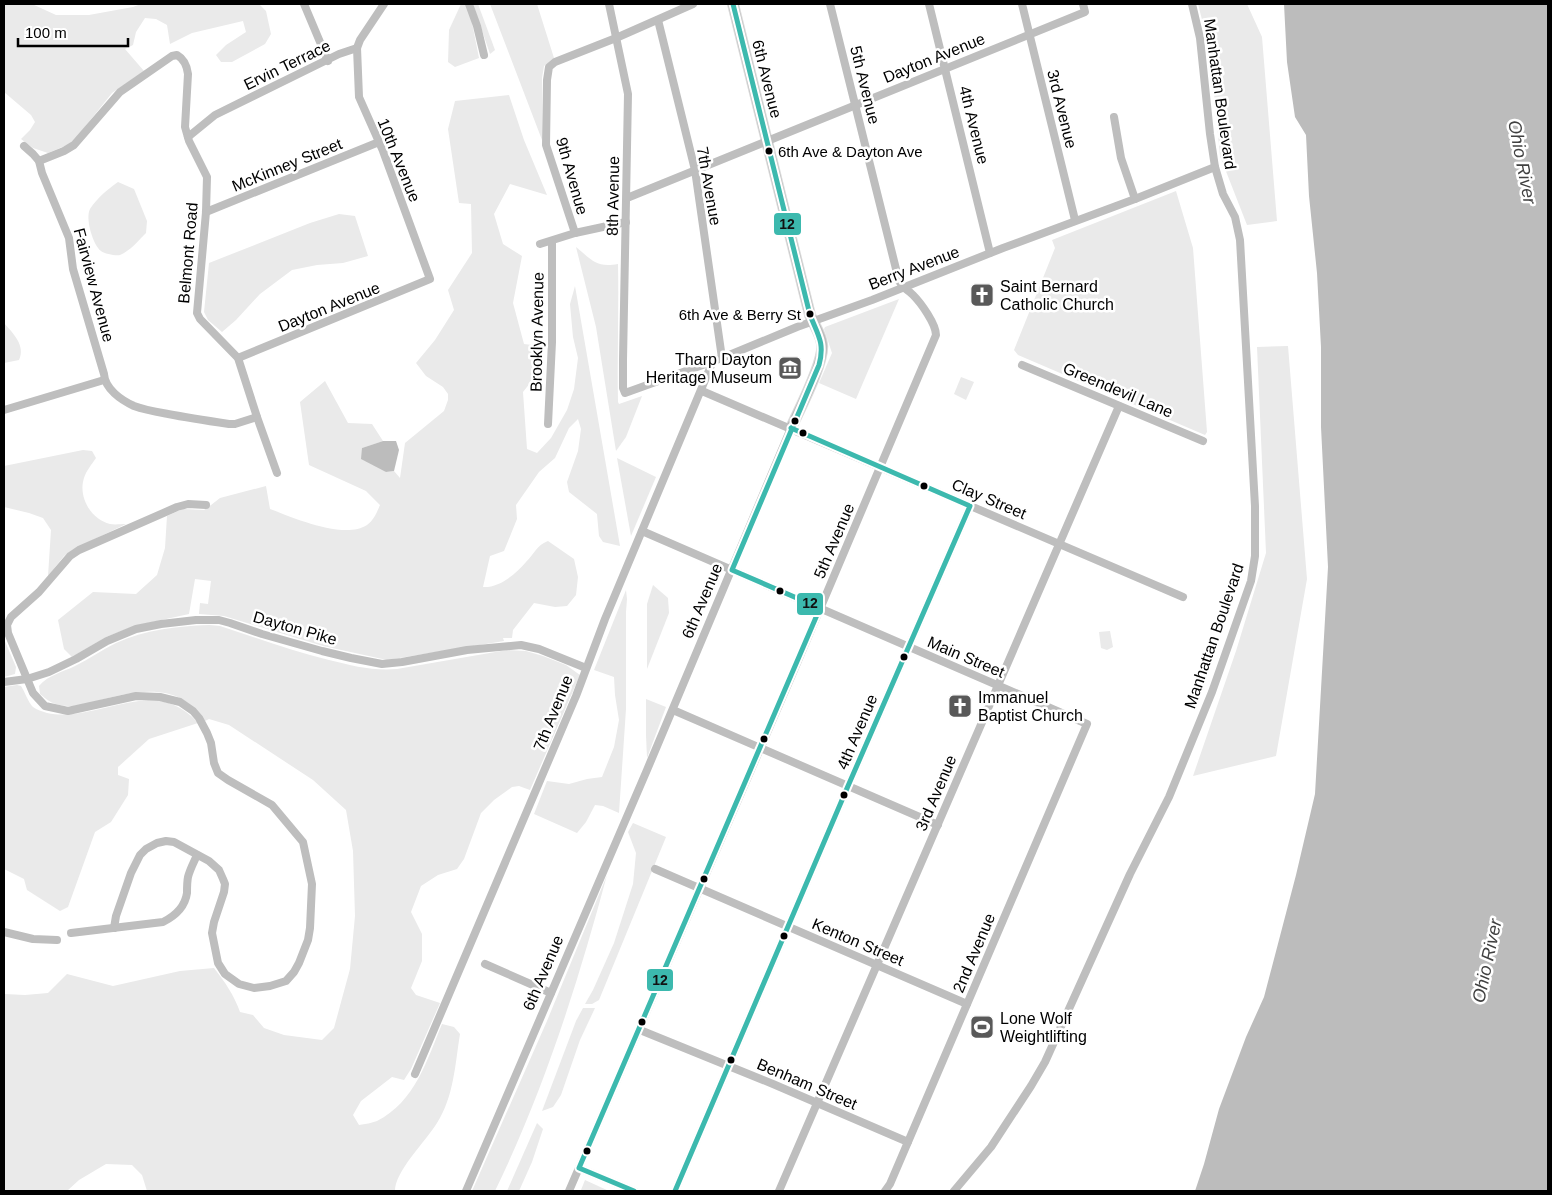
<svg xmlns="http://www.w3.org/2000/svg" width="1552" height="1195" viewBox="0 0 1552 1195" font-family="Helvetica,sans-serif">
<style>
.green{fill:#eaeaea}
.water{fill:#bcbcbc}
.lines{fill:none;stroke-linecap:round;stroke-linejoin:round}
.major-casing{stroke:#dbdbdb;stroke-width:12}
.minor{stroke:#bebebe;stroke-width:8}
.major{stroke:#bdbdbd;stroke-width:10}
.bus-1-casing{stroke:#fff;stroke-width:9}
.bus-1{stroke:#3cb9ae;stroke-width:5}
.bus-dot{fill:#000;stroke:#fff;stroke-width:2}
.labels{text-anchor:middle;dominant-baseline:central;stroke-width:5;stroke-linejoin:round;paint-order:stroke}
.bus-label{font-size:15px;fill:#000;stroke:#fff;text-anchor:start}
.street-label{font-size:16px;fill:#000;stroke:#fff}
.poi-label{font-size:16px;fill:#000;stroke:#fff;text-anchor:start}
.water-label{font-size:18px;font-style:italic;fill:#404040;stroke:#fff}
.line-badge{stroke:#fff;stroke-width:2}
.pale-badge-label{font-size:14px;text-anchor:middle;font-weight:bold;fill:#111}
</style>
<rect width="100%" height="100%" fill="#fff"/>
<g class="green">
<polygon points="4,4 32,4 56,15 89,15 133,7 141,4 259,4 266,11 271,34 265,44 232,62 221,62 216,55 226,45 246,32 243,21 192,33 170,44 167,25 156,19 145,18 136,32 133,45 125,49 144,71 112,93 72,143 48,153 33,148 21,139 30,130 35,122 31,115 4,92"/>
<polygon points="461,4 467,4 471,18 479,58 455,67 448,62 449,30"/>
<polygon points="473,4 478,4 495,50 490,54"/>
<polygon points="490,4 537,4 554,58 544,66 542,78 542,140"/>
<polygon points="1198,4 1247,4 1262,37 1277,221 1247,225 1220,156 1210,51"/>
<path d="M509 95 524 140 547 195 510 184 494 214 503 244 522 256 513 303 524 344 540 346 542 368 523 392 527 449 537 453 551 438 567 410 574 389 578 358 573 337 570 304 575 286 620 546 603 542 599 536 597 514 569 492 567 482 578 451 581 429 578 419 569 428 555 458 539 472 516 505 517 519 504 551 490 556 483 587C499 588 516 574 526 562 534 554 537 545 548 541L574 559 578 577 576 595 567 606 555 607 534 603 513 630 512 638H503L504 641 498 642 387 660 323 646 224 616 199 614 200 603 208 604 211 581 195 579 189 614 134 626 106 637 72 657 64 649 58 620 93 592 136 594 157 575 165 548 167 516 183 509 204 510 211 505 220 498 266 486 270 509C294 518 344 540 367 525 374 520 377 512 380 505L366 491 309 465 300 402 325 381 348 423 372 424 383 441 362 448 386 472 394 471 400 478 405 443 444 411 448 400V394L443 387 426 376 416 363 435 340 454 310 448 290 472 253 471 204 459 203 448 129 455 101Z"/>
<path d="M118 182 134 189 147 221 146 233C139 240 130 251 120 255 116 256 105 254 101 251 93 245 85 218 90 209 97 198 108 189 118 182Z"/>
<polygon points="1176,191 1193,248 1207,432 1205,435 1018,355 1014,350 1055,248 1052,240"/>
<polygon points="339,214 355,216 368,256 343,263 317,265 292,270 260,294 236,320 222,332 208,320 204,312 209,263 310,223"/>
<path d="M576 247C592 260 596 268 618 264 619 310 617 356 618 402L619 404 642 396 626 437 616 451 596 327Z"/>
<polygon points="899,299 856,399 819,383 832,353 824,329 825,327"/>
<path d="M4 323C13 333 26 346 19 360L4 363Z"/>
<polygon points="1288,346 1307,579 1276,756 1193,776 1236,651 1266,553 1257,347"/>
<polygon points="961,377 974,382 966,400 954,394"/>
<path d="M83 450 92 451 96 458C92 464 86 471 84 478 78 496 90 519 110 524 115 525 121 524 126 524L72 550 64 556 48 576 51 530 43 518 29 513 4 507V466Z"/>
<polygon points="617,458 656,477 631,536"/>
<polygon points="653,585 668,598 669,613 647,669 647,604"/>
<polygon points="626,590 627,599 626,612 626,709 619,813 603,806 595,805 586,822 577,833 534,814 547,781 569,784 587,779 602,777 614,747 619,720 615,695 614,677 594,670"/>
<path d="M209 625 220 626C257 638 292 651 329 660 353 666 373 671 397 669L507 650 526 651 543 656 566 665 580 675 530 790 519 786 512 787 494 800 481 813 464 859 457 869 438 875 421 886 411 912 422 934V961L411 988 416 995 440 1003 411 1069 404 1080 392 1077 361 1101 353 1115 359 1125C365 1124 372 1123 377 1121 415 1102 427 1060 442 1024L454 1027 460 1034C455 1065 454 1096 437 1123 426 1141 395 1171 395 1191H147L142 1175 132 1165 106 1164 79 1180 67 1191H4V994L25 995 48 993 67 974 113 986 180 971 214 968C225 982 234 995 240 1012L253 1015 264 1028 284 1035 322 1040 334 1028 350 969 355 916 353 851 346 810 313 780 229 725 209 719 205 721C199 713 192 705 183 700 159 685 123 694 97 701 86 704 72 708 60 705 52 704 46 699 40 694L39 686C48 675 63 672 75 666 89 659 102 650 116 643 145 630 177 626 209 625Z"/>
<polygon points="1110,631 1113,647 1107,650 1101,648 1099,632"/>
<polygon points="4,639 16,667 15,674 4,677"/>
<path d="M17 685 21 686C25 692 28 702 33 707 37 710 42 711 47 713 98 724 154 673 198 723L149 739 118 767V775L129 779 128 795 111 822 95 832 68 907 60 911 27 890 24 879 4 869V687Z"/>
<polygon points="646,699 666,707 647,758 646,735"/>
<polygon points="633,823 666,837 599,1000 592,1004 585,1004 593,990 614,943 633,884 636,853 628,832"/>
<path d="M607 875C578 983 544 1090 495 1191H472L547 1021Z"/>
<polygon points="583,1008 595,1008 580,1040 561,1095 553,1107 542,1111 576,1021"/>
<polygon points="537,1123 543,1129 532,1162 519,1191 507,1191"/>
<polygon points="585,1180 609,1191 582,1191 581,1190"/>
</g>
<g class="water">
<polygon points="1284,4 1548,4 1548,1191 1195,1191 1204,1164 1219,1109 1246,1037 1264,997 1296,875 1315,794 1328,567 1321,427 1321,347 1317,273 1309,196 1306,135 1295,117 1287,62"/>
<polygon points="383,441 396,441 399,450 394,471 386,472 361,459 362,448"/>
</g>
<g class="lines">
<g class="major-casing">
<path id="major" d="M733 4 810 315C814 325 821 334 822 344 825 361 799 410 791 428"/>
</g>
<g class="minor">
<polyline points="304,4 328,61"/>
<polyline points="469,4 477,26 484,55"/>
<polyline points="609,4 628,94 623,360 623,388 625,393 722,358 797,327 872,300 1003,248 1135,199 1215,167"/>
<polyline points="929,4 990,253"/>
<polyline points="1022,4 1075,220"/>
<polyline points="658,20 695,170 722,358"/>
<polyline points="1114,117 1121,158 1135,199"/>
<polyline points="188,137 215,115 339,54 357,48"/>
<path d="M24 146 33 154 39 161 42 173 69 238 73 269 104 374C105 389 121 400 134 406 145 410 157 412 168 414 189 418 209 421 229 424H235L257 417"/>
<path d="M39 161 64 151 74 145 120 92 172 56 177 55C184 59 187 66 188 74L185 127 189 141 207 177 206 212 197 313 200 319 238 358 257 417 277 473"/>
<polyline points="627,198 1085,12 1083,4"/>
<polyline points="206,212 379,142"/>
<polyline points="575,233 546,145 547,80 549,67 555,62 616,38 693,4"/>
<polyline points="540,244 575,233 626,222"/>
<polyline points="238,358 430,279 383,151 359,97 357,48 360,40 384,4"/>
<polyline points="1022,365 1203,441"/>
<polyline points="702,391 1183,597"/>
<polyline points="4,410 104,380"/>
<polyline points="548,424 552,342 552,241"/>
<polyline points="642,531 1087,724 890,1184 885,1191"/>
<polyline points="4,682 27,679 49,672 76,659 107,641 136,629 161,624 196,620 219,620 230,623 262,634 322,651 351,658 382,664 402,662 467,650 521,645 539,649 586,668"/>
<polyline points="673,710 938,825"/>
<polyline points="655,869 967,1004"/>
<polyline points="114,928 116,916 131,873 140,855 146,849 157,843 166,841 174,842 209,861 219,870 223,879 225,884 224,892 214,922 212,933 218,963 225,974 239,984 254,988 270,986 286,981 294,972 299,963 308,940 310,928 312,884 303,842 272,805 228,780 218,773 214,763 211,743 207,733 199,718 193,711 180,702 160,697 136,696 68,711 45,706 33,693 8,633 7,625 11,617 39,592 70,556 79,550 177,507 188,504 206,505"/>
<polyline points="4,932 33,939 57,940"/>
<path d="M71 933 163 922C175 916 185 907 187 893 187 887 187 882 188 877 190 869 194 862 197 855"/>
<polyline points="485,964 551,993"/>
<polyline points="640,1030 773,1084 908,1142"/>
<polyline points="415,1074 576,696 605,619 713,361"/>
<polyline points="579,1168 634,1191"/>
<polyline points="466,1191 647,770 791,428"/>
<path d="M569 1191 792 675 936 335C936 324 921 303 913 295 906 288 904 290 899 281L830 4"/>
<polyline points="675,1191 848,786 970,506"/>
<polyline points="779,1191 1119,406"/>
<polyline points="954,1191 991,1147 1031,1086 1045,1062 1130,874 1169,797 1212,692 1251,581 1255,556 1255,506 1240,240 1235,217 1223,194 1215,167 1210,134 1200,38 1192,4"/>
</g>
<use href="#major" class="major"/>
<g class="bus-1-casing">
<g id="bus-1">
<path d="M634 1191 579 1168 820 608 732 570 819 365C825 343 818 335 810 315L733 4"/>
<polyline points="675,1191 848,786 970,506 791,428"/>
</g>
</g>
<use href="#bus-1" class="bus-1"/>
</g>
<defs>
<g id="church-square" transform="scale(1.25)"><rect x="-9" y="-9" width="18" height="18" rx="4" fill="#595959" stroke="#fff"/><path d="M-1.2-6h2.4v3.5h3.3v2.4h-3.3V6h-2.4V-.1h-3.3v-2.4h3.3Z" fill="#fff"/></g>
<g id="museum-square" transform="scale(1.25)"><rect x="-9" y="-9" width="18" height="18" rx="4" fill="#595959" stroke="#fff"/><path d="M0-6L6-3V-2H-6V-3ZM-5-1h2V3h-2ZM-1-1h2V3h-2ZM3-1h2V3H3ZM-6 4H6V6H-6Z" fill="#fff"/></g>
<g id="stadium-square" transform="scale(1.25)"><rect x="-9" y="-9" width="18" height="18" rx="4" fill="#595959" stroke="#fff"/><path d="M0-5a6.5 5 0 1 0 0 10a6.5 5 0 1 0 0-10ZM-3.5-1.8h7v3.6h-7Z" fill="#fff"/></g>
</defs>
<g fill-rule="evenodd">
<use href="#church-square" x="982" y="295"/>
<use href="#museum-square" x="790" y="368"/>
<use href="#church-square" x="960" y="706"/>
<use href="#stadium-square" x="982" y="1027"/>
</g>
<g class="bus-dot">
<circle cx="769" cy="151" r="4.5"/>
<circle cx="810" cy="314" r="4.5"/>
<circle cx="795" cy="421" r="4.5"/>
<circle cx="803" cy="433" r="4.5"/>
<circle cx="924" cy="486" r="4.5"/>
<circle cx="780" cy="591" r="4.5"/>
<circle cx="904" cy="657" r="4.5"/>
<circle cx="764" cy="739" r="4.5"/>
<circle cx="844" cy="795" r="4.5"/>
<circle cx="704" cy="879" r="4.5"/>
<circle cx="784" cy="936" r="4.5"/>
<circle cx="642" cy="1022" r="4.5"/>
<circle cx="731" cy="1060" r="4.5"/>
<circle cx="587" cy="1151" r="4.5"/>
</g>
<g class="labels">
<g class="bus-label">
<text x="778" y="151">6th Ave &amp; Dayton Ave</text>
<text x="801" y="314" text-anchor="end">6th Ave &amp; Berry St</text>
</g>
<g class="street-label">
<text transform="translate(934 58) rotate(-22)">Dayton Avenue</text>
<text transform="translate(287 65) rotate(-26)">Ervin Terrace</text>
<text transform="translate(767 79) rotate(76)">6th Avenue</text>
<text transform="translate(865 85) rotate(76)">5th Avenue</text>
<text transform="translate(1220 94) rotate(82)">Manhattan Boulevard</text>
<text transform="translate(1062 109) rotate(76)">3rd Avenue</text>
<text transform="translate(974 125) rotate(76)">4th Avenue</text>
<text transform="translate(399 160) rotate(68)">10th Avenue</text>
<text transform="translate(287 165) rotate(-22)">McKinney Street</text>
<text transform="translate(572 176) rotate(74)">9th Avenue</text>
<text transform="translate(709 186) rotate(80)">7th Avenue</text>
<text transform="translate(613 196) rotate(-89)">8th Avenue</text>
<text transform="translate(188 253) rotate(-85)">Belmont Road</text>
<text transform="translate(914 268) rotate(-21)">Berry Avenue</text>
<text transform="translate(94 285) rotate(75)">Fairview Avenue</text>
<text transform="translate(329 307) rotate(-22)">Dayton Avenue</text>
<text transform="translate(537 332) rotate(-89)">Brooklyn Avenue</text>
<text transform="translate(1118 390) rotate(23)">Greendevil Lane</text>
<text transform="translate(989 499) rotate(23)">Clay Street</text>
<text transform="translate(834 541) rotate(-67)">5th Avenue</text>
<text transform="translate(702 601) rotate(-67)">6th Avenue</text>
<text transform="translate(295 628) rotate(16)">Dayton Pike</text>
<text transform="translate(1214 636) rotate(-71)">Manhattan Boulevard</text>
<text transform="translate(966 657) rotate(23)">Main Street</text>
<text transform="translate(553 713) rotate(-68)">7th Avenue</text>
<text transform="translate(857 732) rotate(-67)">4th Avenue</text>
<text transform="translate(936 793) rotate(-67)">3rd Avenue</text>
<text transform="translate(858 942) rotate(23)">Kenton Street</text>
<text transform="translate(974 953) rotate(-67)">2nd Avenue</text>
<text transform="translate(543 973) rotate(-67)">6th Avenue</text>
<text transform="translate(807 1084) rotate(23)">Benham Street</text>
</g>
<g class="poi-label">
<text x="1000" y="286">Saint Bernard<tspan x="1000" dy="18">Catholic Church</tspan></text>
<text x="772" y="359" text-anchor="end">Tharp Dayton<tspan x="772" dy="18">Heritage Museum</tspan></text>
<text x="978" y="697">Immanuel<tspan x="978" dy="18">Baptist Church</tspan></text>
<text x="1000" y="1018">Lone Wolf<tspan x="1000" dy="18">Weightlifting</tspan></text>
</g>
<g class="water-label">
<text transform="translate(1522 162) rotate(79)">Ohio River</text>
<text transform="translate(1487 961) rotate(-78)">Ohio River</text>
</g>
</g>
<g class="line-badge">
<rect x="773" y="212" width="29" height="24" rx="5" fill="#3cb9ae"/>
<rect x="796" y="592" width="28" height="24" rx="5" fill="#3cb9ae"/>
<rect x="646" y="968" width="28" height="24" rx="5" fill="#3cb9ae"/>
</g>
<g class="pale-badge-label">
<text x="787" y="229">12</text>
<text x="810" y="608">12</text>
<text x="660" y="985">12</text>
</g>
<rect width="1552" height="1195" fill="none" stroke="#000000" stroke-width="10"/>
<path d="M18 38v8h110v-8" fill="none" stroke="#000000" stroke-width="2.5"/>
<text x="25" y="38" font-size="15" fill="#000000" stroke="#ffffff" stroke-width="4" paint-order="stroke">100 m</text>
</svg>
